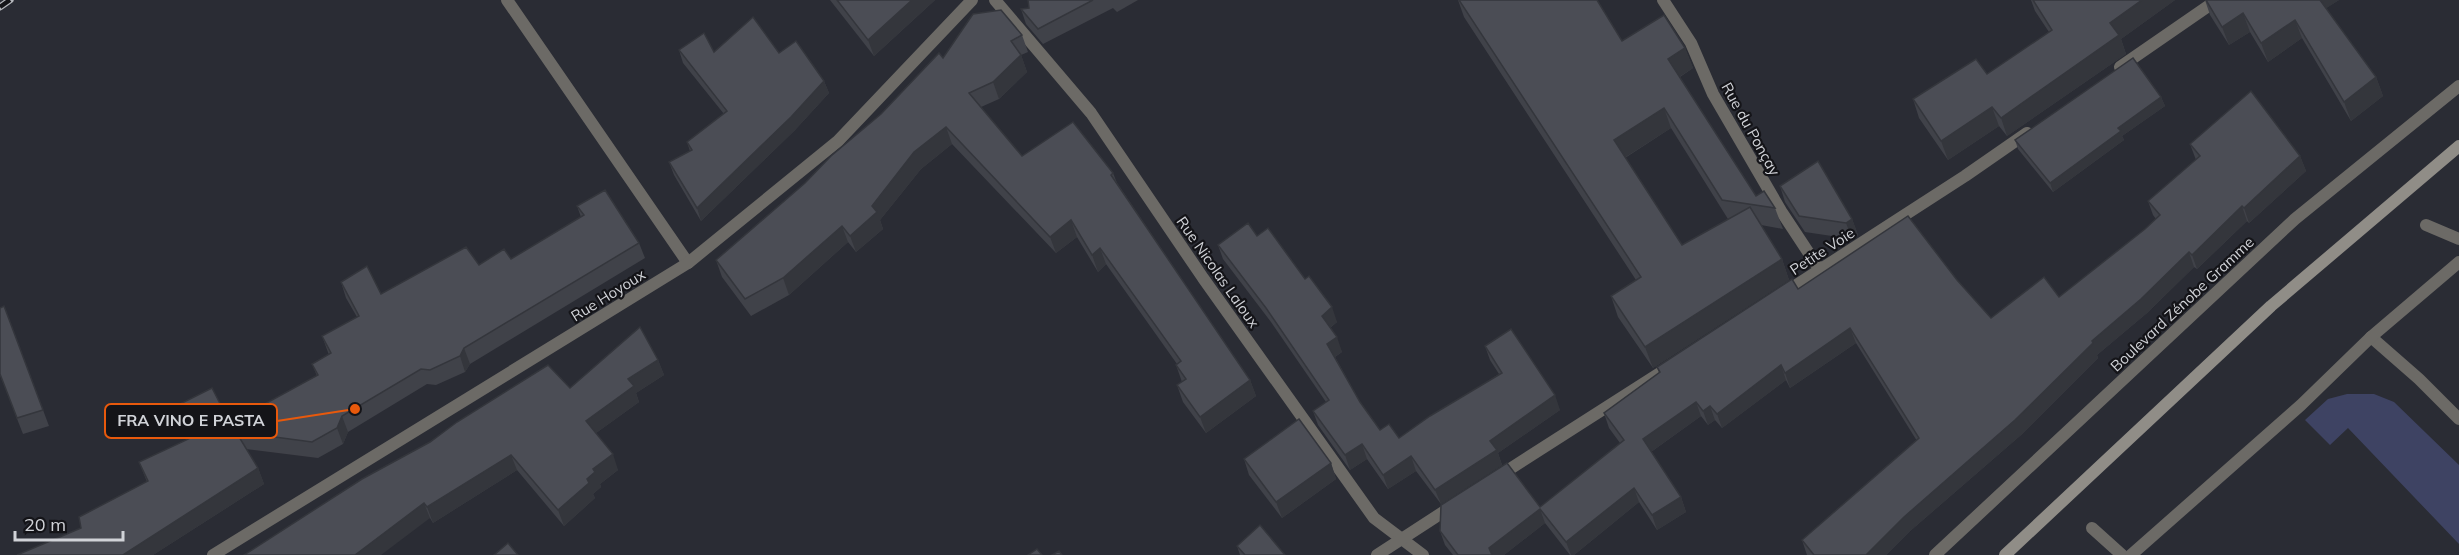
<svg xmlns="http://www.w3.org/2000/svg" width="2459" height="555" viewBox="0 0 2459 555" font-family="Mulish,sans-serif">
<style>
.green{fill:#3e4363}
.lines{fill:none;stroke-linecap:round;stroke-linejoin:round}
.service{stroke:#6c6a66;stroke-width:12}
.minor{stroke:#6c6a66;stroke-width:12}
.tertiary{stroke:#6c6a66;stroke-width:12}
.secondary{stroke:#908d87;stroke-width:12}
.rail-casing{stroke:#b6b8bd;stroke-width:7}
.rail{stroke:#141418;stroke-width:4.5;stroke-dasharray:14;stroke-linecap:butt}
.wall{fill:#404249;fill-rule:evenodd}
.shaded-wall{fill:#34363c}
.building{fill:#4b4d55;stroke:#34363c;stroke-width:1.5}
.labels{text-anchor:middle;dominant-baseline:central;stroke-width:4.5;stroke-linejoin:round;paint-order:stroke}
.street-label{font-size:15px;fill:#d1d3d8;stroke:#141418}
.leader{fill:none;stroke:#e8590c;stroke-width:2}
.callout-dot{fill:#e8590c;stroke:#141418;stroke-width:2}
.callout{fill:#141418;stroke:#e8590c;stroke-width:2}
.callout-label{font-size:16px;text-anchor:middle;font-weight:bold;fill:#d1d3d8}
</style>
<rect width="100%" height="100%" fill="#2a2c34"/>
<polygon class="green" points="2347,394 2374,394 2394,402 2459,465 2459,544 2348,428 2330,445 2305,420 2328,399"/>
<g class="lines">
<g class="service">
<polyline points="507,0 688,263"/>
<polyline points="1663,0 1691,43 1713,94 1781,211 1820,270"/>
<polyline points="2426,225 2459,239"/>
<polyline points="2371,337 2419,379 2459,419"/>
<polyline points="2092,528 2122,555"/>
<polyline points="1935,555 2295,219 2459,86"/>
<polyline points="2131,555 2301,405 2371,337 2459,262"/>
</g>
<g class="minor">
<polyline points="995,0 1091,113 1203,278 1374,518 1423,555"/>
<polyline points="2120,67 2217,0"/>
<polyline points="1784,293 1965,176 2027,133"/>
<polyline points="1499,476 1663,371"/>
<polyline points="1377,555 1454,505"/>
</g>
<polyline class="tertiary" points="213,555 688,263 838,141 972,0"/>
<polyline class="secondary" points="2005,555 2271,306 2459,146"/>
<g class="rail-casing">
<polyline id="rail" points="0,7 10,0"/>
</g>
<use href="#rail" class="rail"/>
</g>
<g class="wall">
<polygon points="830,0 935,0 874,56"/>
<polygon points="1028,0 1138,0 1117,12 1113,8 1043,44 1026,24 1021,9 1029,8"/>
<path d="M1458 0H1597L1622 41 1685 48 1693 68 1680 77 1756 196 1775 208 1783 229 1761 225 1782 259 1789 280 1653 368 1618 317 1611 296 1636 280 1464 17ZM1671 128 1728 219 1682 245 1625 158Z"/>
<polygon points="2031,0 2175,0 2121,39 2126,54 2007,136 1999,126 1948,160 1919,118 1913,99 1987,74 2049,32 2035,11"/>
<polygon points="2205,0 2339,0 2326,8 2376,77 2383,96 2351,121 2302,38 2268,62 2250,32 2229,45 2210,15"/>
<polygon points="1022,35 1028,52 1021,55 1027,72 999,99 981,107 1022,156 1113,173 1117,183 1250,380 1256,396 1206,433 1183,402 1177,385 1182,382 1176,365 1177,364 1106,264 1098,272 1077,237 1056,253 952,144 921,169 880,220 883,229 856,252 848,242 789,295 751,316 722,277 716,260 805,183 943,58"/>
<polygon points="679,50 779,53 824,81 829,93 795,130 701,221 674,175 669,162 690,151 687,142 724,114 683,63"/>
<polygon points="2161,97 2165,106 2122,136 2124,140 2053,192 2018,149 2015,140"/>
<polygon points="2190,144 2300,156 2306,171 2249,223 2247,221 2197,269 2194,267 2147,313 2097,355 2098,358 2021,435 1909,532 1886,555 1807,555 1802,540 1917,441 1856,343 1790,388 1786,380 1722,428 1715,420 1708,425 1701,416 1651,452 1681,497 1686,512 1657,530 1639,502 1574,555 1570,555 1545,523 1504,555 1453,555 1445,545 1440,531 1540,507 1620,443 1609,428 1604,413 1659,373 1657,367 1798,289 1957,280 1991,318 2059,297 2145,229 2156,219 2153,215 2148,201 2196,160"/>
<polygon points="1780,186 1852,219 1858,235 1852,239 1805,232 1785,202"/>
<polygon points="577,206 639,243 645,258 470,364 465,372 436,385 427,384 348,432 343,444 318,458 246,449 258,468 264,484 153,555 17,555 81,528 147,482 139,462 196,436 182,403 230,423 317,376 312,364 329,355 322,336 357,317 346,298 341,282 381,294 479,265 511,259 581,217"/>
<polygon points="1257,236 1337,322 1330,328 1342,352 1335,357 1360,402 1380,430 1399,438 1499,374 1490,360 1485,346 1560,410 1498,453 1502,465 1441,504 1416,471 1388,489 1367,459 1350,470 1318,425 1313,411 1326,402 1271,322 1223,259 1218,245"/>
<polygon points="4,306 49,426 23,434 0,375"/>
<polygon points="658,360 664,375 636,393 639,402 596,433 618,470 600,484 601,487 593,494 595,498 564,526 517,470 433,523 430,518 244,555 570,388"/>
<polygon points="1244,459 1331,463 1336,479 1282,518 1249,475"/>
<polygon points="1237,546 1285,555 1240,555"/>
</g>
<g class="shaded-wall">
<polygon points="912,0 935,0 874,56 868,40"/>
<polygon points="2142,0 2175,0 2121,39 2126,54 2007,136 2001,118 2110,23"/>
<polygon points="2318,0 2339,0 2322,11"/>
<polygon points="2243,13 2250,32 2229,45 2222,27"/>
<polygon points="2295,20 2302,38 2268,62 2261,43"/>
<polygon points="1685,48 1693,68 1676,79 1668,59"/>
<polygon points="1021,55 1027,72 999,99 993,82"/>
<polygon points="2376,77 2383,96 2351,121 2344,102"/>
<polygon points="824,81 829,93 795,130 701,221 697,208"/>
<polygon points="2161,97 2165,106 2122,136 2124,140 2053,192 2050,183 2118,128"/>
<polygon points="1992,107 1999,126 1948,160 1941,141"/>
<polygon points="1664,108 1671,128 1621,160 1614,140"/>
<polygon points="946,127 952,144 921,169 880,220 883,229 856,252 850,236 914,152"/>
<polygon points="2300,156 2306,171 2249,223 2244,208"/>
<polygon points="2242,206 2247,221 2197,269 2192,255"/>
<polygon points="1852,219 1858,235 1852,239 1846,223"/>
<polygon points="1071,220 1077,237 1056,253 1050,237"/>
<polygon points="842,226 848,242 789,295 783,278"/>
<polygon points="1100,248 1106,264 1098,272 1092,255"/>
<polygon points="2189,252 2194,267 2147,313 2097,355 2098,358 2021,435 1909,532 1886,555 1866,555 1904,517 2092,341"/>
<polygon points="1782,259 1789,280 1653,368 1645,347"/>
<polygon points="1332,307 1337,322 1327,330 1322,316"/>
<polygon points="1850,328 1856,343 1790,388 1785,373"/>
<polygon points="1337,337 1342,352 1333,358 1327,344"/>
<polygon points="464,348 470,364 465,372 460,356"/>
<polygon points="658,360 664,375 636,393 639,402 592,436 586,421 628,379"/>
<polygon points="1781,365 1786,380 1722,428 1717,414"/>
<polygon points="1250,380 1256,396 1206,433 1200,417"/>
<polygon points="1555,395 1560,410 1498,453 1502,465 1441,504 1435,490 1490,441"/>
<polygon points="1696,402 1701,416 1648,454 1643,439"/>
<polygon points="1710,406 1715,420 1708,425 1703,411"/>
<polygon points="342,416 348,432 343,444 337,428"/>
<polygon points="1362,444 1367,459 1350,470 1345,455"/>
<polygon points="613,454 618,470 600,484 601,487 593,494 595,498 564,526 558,510 587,479 593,469"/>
<polygon points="511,455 517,470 433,523 427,507"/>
<polygon points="1411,456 1416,471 1388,489 1383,475"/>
<polygon points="1331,463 1336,479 1282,518 1276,502"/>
<polygon points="258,468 264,484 153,555 123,555"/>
<polygon points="1634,488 1639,502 1574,555 1571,555 1566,542"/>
<polygon points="1681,497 1686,512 1657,530 1652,515"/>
<polygon points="424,503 430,518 381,555 355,555"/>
<polygon points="1540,509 1545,523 1504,555 1492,555 1489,548"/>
</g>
<g class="building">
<polygon points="837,0 912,0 868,40"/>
<polygon points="1028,0 1093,0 1038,29 1021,9 1029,8"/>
<polygon points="1459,0 1597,0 1622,41 1664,15 1685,48 1668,59 1756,196 1764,191 1775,208 1722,200 1664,108 1614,140 1682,245 1750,207 1782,259 1645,347 1611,296 1641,277"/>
<polygon points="2033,0 2142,0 2110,23 2119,35 2001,118 1992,107 1941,141 1913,99 1976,59 1987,74 2052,30"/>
<polygon points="2206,0 2320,0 2376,77 2344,102 2295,20 2261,43 2243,13 2222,27"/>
<polygon points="1001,10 1022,35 1011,41 1021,55 993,82 969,93 1022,156 1073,122 1113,173 1111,175 1250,380 1200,417 1177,385 1186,379 1176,365 1181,361 1100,248 1092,255 1071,220 1050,237 946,127 914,152 872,206 877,212 850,236 842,226 783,278 745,299 716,260 805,183 831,156 881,114 939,53 943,58 973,14"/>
<polygon points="753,17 779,53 796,41 824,81 791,117 697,208 669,162 692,150 687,142 727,111 679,50 704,33 714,52"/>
<polygon points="2133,58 2161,97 2118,128 2121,131 2050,183 2015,140"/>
<polygon points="2251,91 2300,156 2244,208 2242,206 2192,255 2189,252 2141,299 2092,341 2093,343 2015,420 1904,517 1866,555 1814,555 1802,540 1919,438 1850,328 1785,373 1781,365 1717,414 1710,406 1703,411 1696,402 1643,439 1681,497 1652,515 1634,488 1566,542 1540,509 1489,548 1492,555 1458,555 1440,531 1441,505 1507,463 1540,507 1624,440 1604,413 1660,372 1657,367 1792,279 1798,289 1908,216 1957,280 1991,318 2044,277 2059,297 2145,229 2160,215 2148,201 2200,156 2190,144"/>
<polygon points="1818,161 1852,219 1846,223 1799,216 1780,186"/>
<polygon points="605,190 639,243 464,348 460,356 430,370 421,369 342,416 337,428 312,442 236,432 258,468 123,555 17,555 81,528 79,517 148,481 139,462 197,435 182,403 212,388 230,423 318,375 312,364 331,353 322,336 359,316 341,282 367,266 381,294 466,247 479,265 504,249 511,259 584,215 577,206"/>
<polygon points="1248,223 1257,236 1268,228 1305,279 1309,276 1332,307 1322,316 1337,337 1327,344 1360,402 1380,430 1389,424 1399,438 1430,416 1502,373 1485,346 1511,329 1555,395 1490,441 1497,450 1435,490 1411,456 1383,475 1362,444 1345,455 1313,411 1329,400 1266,308 1218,245"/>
<polygon points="4,306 43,410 17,418 0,374 0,308"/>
<polygon points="640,327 658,360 628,379 634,386 586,421 613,454 593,469 595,472 587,479 589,483 558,510 511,455 427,507 424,503 355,555 244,555 362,479 430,442 457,422 548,365 570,388"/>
<polygon points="1299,419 1331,463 1276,502 1244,459"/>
<polygon points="1260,525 1285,555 1245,555 1237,546"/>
<polygon points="508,543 518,555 494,555"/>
<polygon points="1037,549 1042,555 1028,555"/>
<polygon points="1059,551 1062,555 1052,555"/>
</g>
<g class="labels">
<g class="street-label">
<text transform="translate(1751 129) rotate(61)">Rue du Ponçay</text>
<text transform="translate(1822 251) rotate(-33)">Petite Voie</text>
<text transform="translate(1218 272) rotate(55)">Rue Nicolas Laloux</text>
<text transform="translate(608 295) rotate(-32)">Rue Hoyoux</text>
<text transform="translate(2182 304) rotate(-43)">Boulevard Zénobe Gramme</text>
</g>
</g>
<path class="leader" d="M355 409L277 421"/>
<circle class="callout-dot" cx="355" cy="409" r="6"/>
<rect class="callout" x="105" y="404" width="172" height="34" rx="6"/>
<g class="callout-label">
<text x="191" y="426">FRA VINO E PASTA</text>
</g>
<path d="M15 531v9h108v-9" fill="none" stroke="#d1d3d8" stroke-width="3"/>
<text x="24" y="531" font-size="18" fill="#d1d3d8" stroke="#141418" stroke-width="4.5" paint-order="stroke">20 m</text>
</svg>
